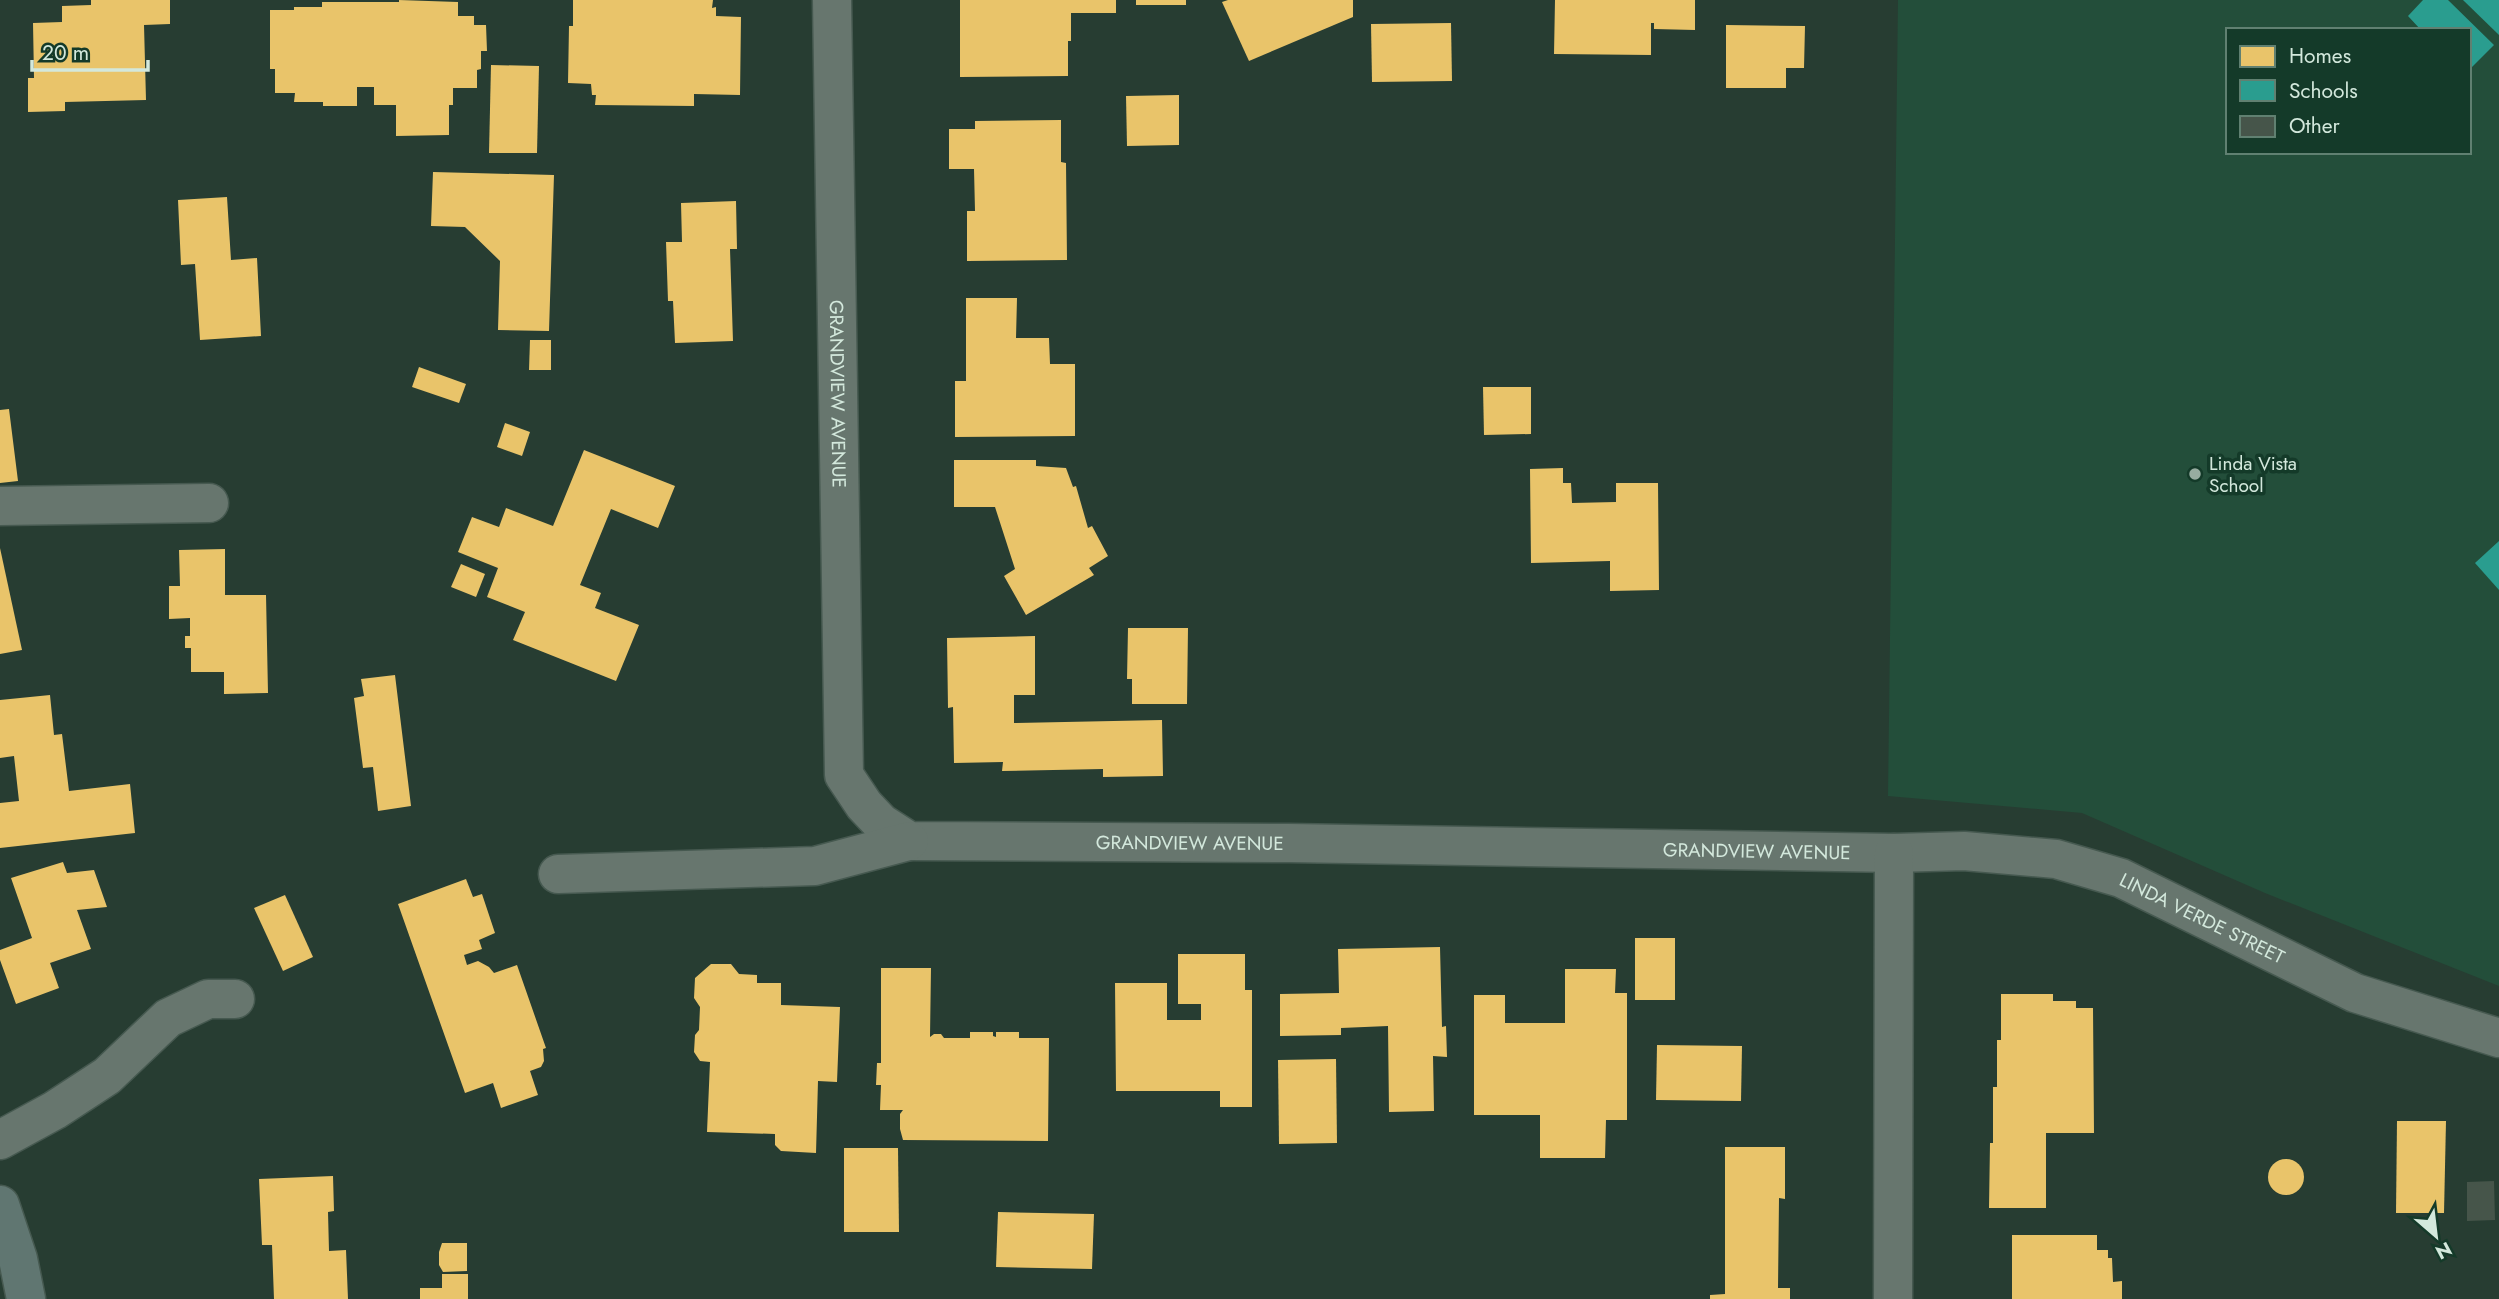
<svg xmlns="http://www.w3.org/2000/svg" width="2499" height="1299" viewBox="0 0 2499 1299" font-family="Jost,sans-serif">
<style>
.built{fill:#234e3a;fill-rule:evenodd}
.homes{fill:#e9c46a}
.schools{fill:#2a9d8f}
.building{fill:#46554a}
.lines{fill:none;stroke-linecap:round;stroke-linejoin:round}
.minor-casing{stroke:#465950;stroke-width:41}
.major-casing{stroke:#465950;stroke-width:41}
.minor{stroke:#67766e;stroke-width:38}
.major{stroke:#607671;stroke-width:38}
.poi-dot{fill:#97aca0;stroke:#143a29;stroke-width:2.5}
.labels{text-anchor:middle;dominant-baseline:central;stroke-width:7;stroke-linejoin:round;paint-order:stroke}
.street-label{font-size:19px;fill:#d3e8dc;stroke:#143a29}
.poi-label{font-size:19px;fill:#d3e8dc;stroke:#143a29;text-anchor:start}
</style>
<rect width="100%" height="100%" fill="#273d32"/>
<path class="built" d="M1898 0H2499V986L2265 893 2082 813 1888 796ZM2228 30H2469V152H2228Z"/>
<g class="homes">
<polygon points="91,0 170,0 170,24 144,25 146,100 65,102 65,111 28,112 28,78 34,78 33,23 62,22 62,6 91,5"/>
<polygon points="399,0 458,2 458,16 474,16 474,25 486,25 487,51 481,51 481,69 477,70 477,88 453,88 453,105 449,105 449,135 396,136 396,105 374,105 374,87 357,87 357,106 323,106 323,102 294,102 295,93 275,93 275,69 270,69 270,10 294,10 294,7 322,7 322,2 399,2"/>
<polygon points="573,0 713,0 712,8 716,7 716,16 741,17 740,95 694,94 694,106 595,105 596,95 592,95 591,84 568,83 569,26 573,26"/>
<polygon points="960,0 1116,0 1116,13 1071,13 1071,41 1068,41 1068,76 960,77"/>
<rect x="1136" y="0" width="50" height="5"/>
<polygon points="1228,0 1353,0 1353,17 1249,61 1222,2"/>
<polygon points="1555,0 1695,0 1695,30 1654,29 1654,23 1651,23 1651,55 1554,54"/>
<polygon points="1451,23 1452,81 1372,82 1371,24"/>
<polygon points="1726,25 1805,26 1804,68 1786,68 1786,88 1726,88"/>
<polygon points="491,65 539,66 537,153 489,153"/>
<polygon points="1179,95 1179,145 1127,146 1126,96"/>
<polygon points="1061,120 1061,162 1066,163 1067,260 967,261 967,211 975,211 974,169 949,169 949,129 975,129 975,121"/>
<polygon points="433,172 554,175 549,331 498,330 500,261 465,227 431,226"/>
<polygon points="227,197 231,260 257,258 261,336 200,340 195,264 181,265 178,200"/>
<polygon points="736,201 737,249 730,249 733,341 675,343 673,301 668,301 666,242 682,242 681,203"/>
<polygon points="966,298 1017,298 1016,338 1049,338 1050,364 1075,364 1075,436 955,437 955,381 966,381"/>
<polygon points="530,340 551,340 551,370 529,370"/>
<polygon points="419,367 466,384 459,403 412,387"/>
<polygon points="1483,387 1531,387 1531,434 1484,435"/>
<polygon points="9,409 18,481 0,483 0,410"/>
<polygon points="505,423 530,432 522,456 497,447"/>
<polygon points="584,450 675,486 658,528 611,509 580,585 601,593 595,608 639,625 616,681 513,640 525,612 487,597 498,568 458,552 472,517 499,527 506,508 553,526"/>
<polygon points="954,460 1036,460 1036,466 1066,468 1073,487 1076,486 1088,528 1092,526 1108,556 1089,568 1094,575 1026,615 1004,576 1015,569 995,507 954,507"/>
<polygon points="1563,468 1563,483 1571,483 1572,503 1616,502 1616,483 1658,483 1659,590 1610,591 1610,561 1531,563 1530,469"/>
<polygon points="0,548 22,650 0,654"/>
<polygon points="225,549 225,595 266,595 268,693 224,694 224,672 191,672 191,648 185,648 185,636 190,636 190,618 169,619 169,586 180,586 179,550"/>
<polygon points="461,564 485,574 476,597 451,587"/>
<polygon points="1128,628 1188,628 1187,704 1132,704 1132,679 1127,679"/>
<polygon points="1035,636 1035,695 1014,695 1014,723 1162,720 1163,776 1103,777 1103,769 1002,771 1003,762 954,763 953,707 948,708 947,638"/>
<polygon points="395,675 411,806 378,811 373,767 363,768 354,698 364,696 361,679"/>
<polygon points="50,695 54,735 62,734 69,791 130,784 135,833 0,848 0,803 19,801 14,756 0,758 0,700"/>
<polygon points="63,862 67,873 94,870 107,907 77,910 91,949 50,963 59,988 16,1004 0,960 0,950 32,938 11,878"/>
<polygon points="466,879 473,897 482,894 495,933 479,940 482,949 464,955 467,965 478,961 489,967 494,973 517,965 546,1048 543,1049 544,1061 541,1067 530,1071 538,1095 501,1108 493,1083 465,1093 398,904"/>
<polygon points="285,895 313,957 283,971 254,908"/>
<rect x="1635" y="938" width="40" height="62"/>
<polygon points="1440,947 1442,1027 1446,1026 1447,1057 1433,1056 1434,1111 1389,1112 1388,1026 1341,1028 1341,1035 1280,1036 1280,994 1339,993 1338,949"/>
<polygon points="1178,954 1245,954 1245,990 1252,990 1252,1107 1220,1107 1220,1091 1116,1091 1115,983 1167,983 1167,1020 1201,1020 1201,1004 1178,1004"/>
<polygon points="711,964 731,964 739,974 757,975 757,983 781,983 781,1005 840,1007 837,1082 818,1081 816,1153 781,1151 775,1145 775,1134 707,1132 710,1062 700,1061 694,1052 695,1035 699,1030 700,1007 694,998 695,978"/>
<polygon points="881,968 931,968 930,1037 934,1034 941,1034 944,1038 970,1038 970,1032 993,1032 993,1036 996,1037 996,1032 1019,1032 1019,1038 1049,1038 1048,1141 903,1140 900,1129 900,1114 903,1110 880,1110 881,1085 876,1085 877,1063 881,1063"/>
<polygon points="1565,969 1616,969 1615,993 1627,993 1627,1120 1606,1120 1605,1158 1540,1158 1540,1115 1474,1115 1474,995 1505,995 1505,1023 1565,1023"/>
<polygon points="2001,994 2053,994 2053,1001 2076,1001 2076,1008 2093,1008 2094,1133 2046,1133 2046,1208 1989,1208 1990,1143 1993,1143 1993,1087 1997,1087 1997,1040 2001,1040"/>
<polygon points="1657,1045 1742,1046 1741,1101 1656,1100"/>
<polygon points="1336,1059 1337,1143 1279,1144 1278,1060"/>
<polygon points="2397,1121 2446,1121 2444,1213 2396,1213"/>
<polygon points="1725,1147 1785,1147 1785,1199 1779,1198 1778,1288 1790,1288 1790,1299 1710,1299 1710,1295 1725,1294"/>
<polygon points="844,1148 898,1148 899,1232 844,1232"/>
<circle cx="2286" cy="1177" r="18"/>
<polygon points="333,1176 334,1211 328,1212 329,1251 346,1250 348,1299 274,1299 272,1245 262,1245 259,1179"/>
<polygon points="998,1212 1094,1214 1092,1269 996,1267"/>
<polygon points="2012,1235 2097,1235 2097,1250 2108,1250 2108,1258 2112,1258 2113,1282 2122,1281 2122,1299 2012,1299"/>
<polygon points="442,1243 467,1243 467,1271 443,1272 439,1265 439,1252"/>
<polygon points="442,1274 468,1274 468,1299 420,1299 420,1288 442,1288"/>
</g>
<g class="schools">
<polygon points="2423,0 2448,0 2494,45 2469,70 2469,30 2421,30 2408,16"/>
<polygon points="2463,0 2499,0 2499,35"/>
<polygon points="2499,541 2499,590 2475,563"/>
</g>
<polygon class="building" points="2494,1181 2495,1220 2467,1221 2467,1182"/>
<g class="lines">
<g class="minor-casing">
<g id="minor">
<path id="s1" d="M832 0 844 775 864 805 881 823 909 841 1289 843 1894 853 1964 851 2056 859 2121 878 2355 993 2499 1038"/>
<polyline points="0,506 209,503"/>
<polyline points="558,874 815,866 909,841"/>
<polyline points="0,1140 55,1110 107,1076 168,1018 208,999 235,999"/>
<polyline points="1893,1299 1894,853"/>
</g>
</g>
<g class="major-casing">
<polyline id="major" points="0,1205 18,1259 26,1299"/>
</g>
<use href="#minor" class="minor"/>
<use href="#major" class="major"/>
</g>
<circle class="poi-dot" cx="2195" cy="474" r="7"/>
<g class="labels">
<g class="street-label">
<text stroke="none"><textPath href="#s1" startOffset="394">GRANDVIEW AVENUE</textPath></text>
<text stroke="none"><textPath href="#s1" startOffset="1150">GRANDVIEW AVENUE</textPath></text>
<text stroke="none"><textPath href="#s1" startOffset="1717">GRANDVIEW AVENUE</textPath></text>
<text stroke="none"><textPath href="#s1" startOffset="2175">LINDA VERDE STREET</textPath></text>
</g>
<g class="poi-label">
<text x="2209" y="463">Linda Vista<tspan x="2209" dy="22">School</tspan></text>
</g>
</g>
<rect x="2226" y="28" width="245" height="126" fill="#143a29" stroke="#608071" stroke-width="2"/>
<rect x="2240" y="46" width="35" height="21" fill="#e9c46a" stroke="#608071" stroke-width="2"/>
<text x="2289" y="63" font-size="21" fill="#d3e8dc">Homes</text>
<rect x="2240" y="80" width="35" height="21" fill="#2a9d8f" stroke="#608071" stroke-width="2"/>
<text x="2289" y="98" font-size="21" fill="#d3e8dc">Schools</text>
<rect x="2240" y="116" width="35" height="21" fill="#46554a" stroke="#608071" stroke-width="2"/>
<text x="2289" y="133" font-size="21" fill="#d3e8dc">Other</text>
<g transform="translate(2436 1236) rotate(152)" stroke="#143a29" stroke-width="5" paint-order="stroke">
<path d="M0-5L12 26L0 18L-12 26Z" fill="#d3e8dc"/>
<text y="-10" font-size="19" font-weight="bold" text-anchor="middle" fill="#d3e8dc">N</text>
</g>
<path d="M32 60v10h116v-10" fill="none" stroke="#d3e8dc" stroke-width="3.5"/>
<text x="42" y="60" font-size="21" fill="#d3e8dc" stroke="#143a29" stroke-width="5" paint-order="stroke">20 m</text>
</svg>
